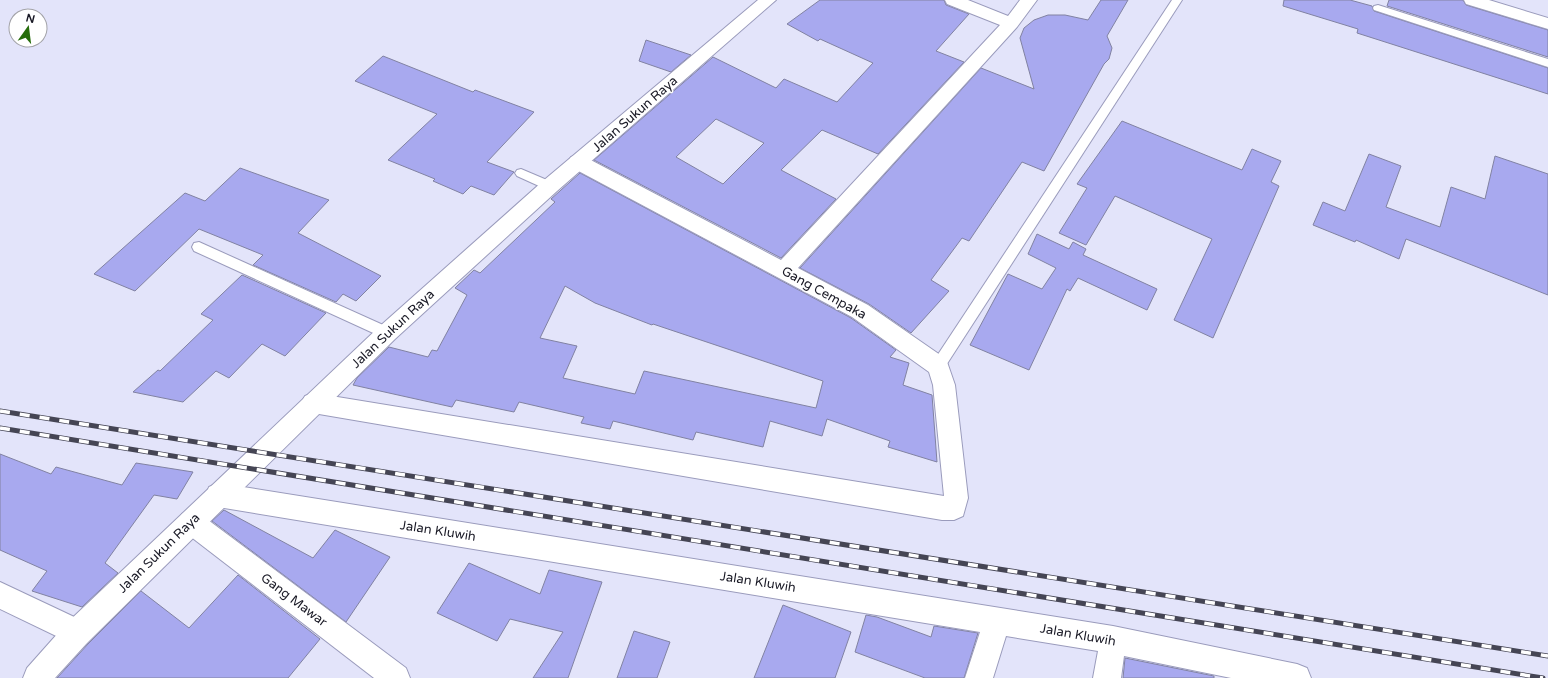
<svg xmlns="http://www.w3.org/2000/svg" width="1548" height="678" viewBox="0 0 1548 678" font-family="'Varela Round',sans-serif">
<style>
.building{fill:#a8a9ef;stroke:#8182a2;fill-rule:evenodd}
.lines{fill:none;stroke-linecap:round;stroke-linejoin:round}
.lane-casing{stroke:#9a9bbc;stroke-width:2}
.street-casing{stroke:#9a9bbc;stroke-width:2}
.secondary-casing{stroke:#9a9bbc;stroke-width:2}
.lane{fill:#fff;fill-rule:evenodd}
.street{fill:#fff;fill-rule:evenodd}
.secondary{fill:#fff;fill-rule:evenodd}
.rail-casing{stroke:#454554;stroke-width:5}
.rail{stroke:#fff;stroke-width:3.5;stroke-dasharray:10;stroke-linecap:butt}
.labels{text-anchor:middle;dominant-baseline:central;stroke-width:3;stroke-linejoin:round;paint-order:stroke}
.street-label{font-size:13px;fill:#191925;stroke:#fff}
</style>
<rect width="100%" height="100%" fill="#e3e4fa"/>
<g class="building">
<path d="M820 0H944L946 5 969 14 936 51 964 62 878 154 822 130 781 170 836 199 781 258 594 160 713 57 776 88 784 79 837 102 873 63 820 39 818 41 787 24ZM716 119 764 143 723 184 676 157Z"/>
<polygon points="1101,0 1128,0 1107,36 1112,48 1109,59 1104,64 1044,171 1022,162 969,241 962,238 931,280 949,291 911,333 869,304 800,268 981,68 1034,89 1020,38 1024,28 1034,20 1048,15 1065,15 1088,20"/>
<polygon points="1284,0 1350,0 1372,6 1374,11 1548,68 1548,94 1357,33 1358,29 1283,6"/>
<polygon points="1389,0 1463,0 1466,5 1548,30 1548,57 1387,6"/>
<polygon points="646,40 691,55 671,72 639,61"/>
<polygon points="383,56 473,92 475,90 534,112 487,162 514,172 494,195 471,186 463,194 433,181 435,179 388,160 437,114 355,81"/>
<polygon points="1122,121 1242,170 1252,149 1281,161 1271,182 1279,186 1213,338 1174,320 1212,239 1115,196 1086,245 1059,233 1087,188 1077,184"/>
<polygon points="1369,154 1401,166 1386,207 1440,227 1451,187 1485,199 1495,156 1548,174 1548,295 1406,239 1399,259 1356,240 1355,242 1313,225 1323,202 1345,211"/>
<polygon points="240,168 329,200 298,233 381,276 356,301 343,294 336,302 253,265 263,255 199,229 135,291 94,274 185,193 205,201"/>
<path d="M580 173 851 318 896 350 890 357 909 363 903 385 932 395 937 462 888 447 890 441 827 419 822 436 770 421 763 447 696 432 693 440 613 421 610 429 581 423 584 417 519 402 514 412 456 400 452 407 353 385 357 378 389 347 428 357 432 350 437 351 467 295 455 288 474 270 480 273 555 202 551 199ZM565 286 595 303 652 325 653 324 823 381 816 408 644 371 635 394 563 378 577 346 540 338Z"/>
<polygon points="1037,234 1069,249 1073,242 1086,249 1083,255 1157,289 1147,310 1078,278 1070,291 1067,289 1029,370 970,345 1008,274 1042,289 1056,268 1028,254"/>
<polygon points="242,275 326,313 285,356 262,344 229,378 216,371 183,402 133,392 158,370 160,371 213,320 201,314"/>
<polygon points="0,454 51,474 56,467 122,485 136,463 193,472 177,499 154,495 105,563 118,573 82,607 32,591 47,571 0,550"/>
<polygon points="224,510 313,558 335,530 390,557 346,622 212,521"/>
<polygon points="469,563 540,594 549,570 602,582 568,678 533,678 563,632 510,619 497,641 437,613"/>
<polygon points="238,575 320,639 288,678 57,678 88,644 141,591 189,628"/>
<polygon points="783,605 851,632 835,678 754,678"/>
<polygon points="866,615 877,617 931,637 934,626 978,633 964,678 925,678 855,652"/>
<polygon points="634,631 670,642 657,678 617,678"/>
<polygon points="1125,658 1214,676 1214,678 1123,678"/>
</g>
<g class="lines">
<g class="lane-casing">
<g id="lane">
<polygon points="1172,0 1182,0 943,370 938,372 933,370 931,366 933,362"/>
<polygon points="1378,5 1548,59 1548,67 1374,10 1373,8 1374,6"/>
<polygon points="521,169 554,183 556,186 554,189 550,191 517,176 515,173 517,170"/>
<polygon points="199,242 392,329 394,333 392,337 387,339 382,337 194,251 192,247 194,243"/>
</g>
</g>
<g class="street-casing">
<g id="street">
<polygon points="945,0 968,0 1008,16 1020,0 1037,0 1017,27 798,268 868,305 946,359 955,385 968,498 963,516 954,520 942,520 313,413 305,410 301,403 305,396 313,393 944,496 933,385 929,372 852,317 571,167 568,162 571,157 578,155 585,157 781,260 1000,25 947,4"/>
<polygon points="218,483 1113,626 1297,664 1307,668 1311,678 1231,678 1124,656 1121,678 1093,678 1098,651 1006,636 993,678 965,678 980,632 218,507 209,503 206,495 209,487"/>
<polygon points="191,510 200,514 406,668 410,678 374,678 182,530 178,522 182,514"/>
<polygon points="0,582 87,623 90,633 87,643 77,646 0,609"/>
</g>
</g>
<g class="secondary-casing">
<g id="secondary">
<polygon points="758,0 776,0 557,191 395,339 87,643 55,678 23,678 27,668 67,623 379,327 543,181"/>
<polygon points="1464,0 1489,0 1548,18 1548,29 1466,4"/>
</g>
</g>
<use href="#lane" class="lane"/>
<use href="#street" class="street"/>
<use href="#secondary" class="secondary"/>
<g class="rail-casing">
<g id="rail">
<polyline points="0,411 1548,656"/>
<polyline points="0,428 1543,678"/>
</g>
</g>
<use href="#rail" class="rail"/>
</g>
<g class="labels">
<g class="street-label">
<text transform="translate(635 114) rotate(-41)">Jalan Sukun Raya</text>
<text transform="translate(824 293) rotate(29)">Gang Cempaka</text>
<text transform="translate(393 329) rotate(-43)">Jalan Sukun Raya</text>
<text transform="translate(438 531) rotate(9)">Jalan Kluwih</text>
<text transform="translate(159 553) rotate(-44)">Jalan Sukun Raya</text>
<text transform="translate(758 582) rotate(9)">Jalan Kluwih</text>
<text transform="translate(294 600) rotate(37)">Gang Mawar</text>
<text transform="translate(1078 635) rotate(10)">Jalan Kluwih</text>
</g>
</g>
<g transform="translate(28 28) rotate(14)"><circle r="19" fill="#ffffff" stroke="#a3a3a8"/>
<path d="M0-3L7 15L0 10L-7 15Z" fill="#266d0b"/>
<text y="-6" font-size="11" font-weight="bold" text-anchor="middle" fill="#191925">N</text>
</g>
</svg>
